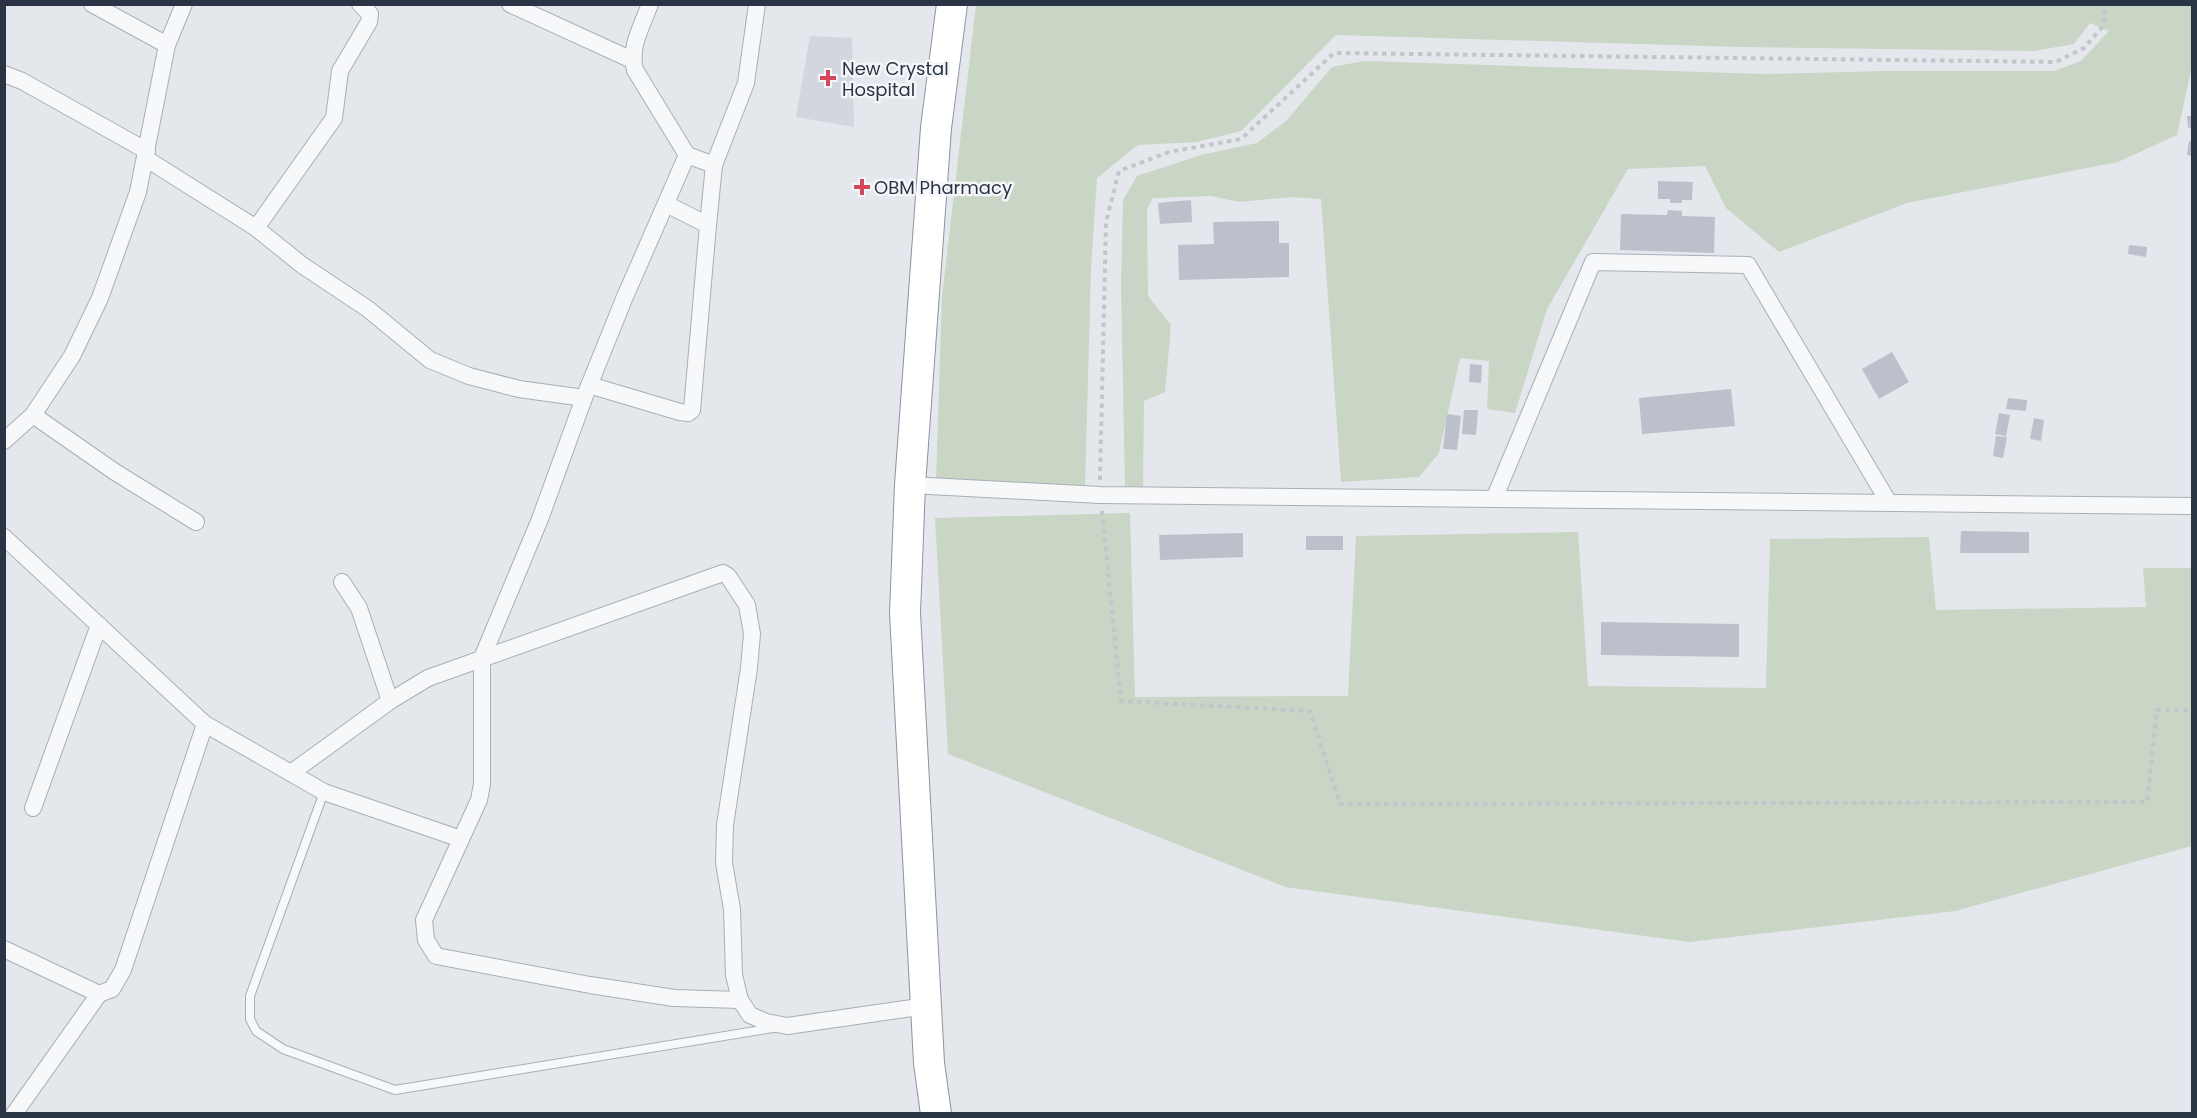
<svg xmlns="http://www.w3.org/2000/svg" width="2197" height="1118" viewBox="0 0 2197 1118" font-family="Poppins,sans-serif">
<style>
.built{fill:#d2d6de}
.green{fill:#c9d6c5}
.building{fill:#bbc0ca}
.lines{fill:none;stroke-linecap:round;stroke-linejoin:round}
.lane-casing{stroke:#a9aeb7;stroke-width:10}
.street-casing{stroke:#a9aeb7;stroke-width:18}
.highway-casing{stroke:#8b94a3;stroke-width:32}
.path{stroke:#c2c5cb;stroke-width:4;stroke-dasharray:4.5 4.5;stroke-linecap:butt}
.lane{stroke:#f7f8fa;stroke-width:8}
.street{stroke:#f7f8fa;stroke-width:16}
.highway{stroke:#fff;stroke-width:30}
.poi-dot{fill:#d1495b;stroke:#f4f6f9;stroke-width:2}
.labels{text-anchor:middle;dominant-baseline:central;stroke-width:5;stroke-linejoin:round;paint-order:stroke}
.poi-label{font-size:18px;fill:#2b3445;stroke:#f4f6f9;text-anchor:start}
</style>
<rect width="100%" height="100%" fill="#e4e7ec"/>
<polygon class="built" points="810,36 852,38 854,127 796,117"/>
<g class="green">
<polygon points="976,5 2192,5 2192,66 2177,135 2118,162 1907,203 1779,252 1726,208 1705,166 1628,169 1547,309 1515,413 1487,409 1489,361 1460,358 1439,453 1419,477 1341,482 1321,199 1291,197 1239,202 1211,196 1153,198 1147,209 1148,296 1171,325 1165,392 1144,401 1143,487 1125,486 1121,287 1123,200 1137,176 1201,155 1257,143 1286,121 1332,67 1364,61 1764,74 1885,71 2054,71 2081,61 2109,31 2090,23 2074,44 2034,51 1739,47 1336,35 1241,131 1197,142 1138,145 1097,178 1091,268 1085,487 936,480 942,297"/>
<polygon points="1130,513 1135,697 1348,696 1356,536 1578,532 1588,686 1766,688 1770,539 1929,537 1936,610 2146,607 2143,568 2192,568 2192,846 1955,911 1689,942 1285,887 948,754 935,518"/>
</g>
<g class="building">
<polygon points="2187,116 2192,116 2192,127 2188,128"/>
<polygon points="2189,141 2192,141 2192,156 2187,155"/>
<polygon points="1658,181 1693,182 1692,200 1682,200 1682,203 1670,203 1670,199 1658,199"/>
<polygon points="1191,200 1192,222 1160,224 1158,203"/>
<polygon points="1668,210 1682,211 1682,216 1715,217 1714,253 1620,250 1621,214 1667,215"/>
<polygon points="1279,221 1279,243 1289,243 1289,277 1179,280 1178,245 1214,244 1213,222"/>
<polygon points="2129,245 2147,247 2146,257 2128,254"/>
<polygon points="1892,352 1909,382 1879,399 1862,369"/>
<polygon points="1470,364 1482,365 1481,383 1469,382"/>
<polygon points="1731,389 1735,426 1642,434 1639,398"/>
<polygon points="2008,398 2027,400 2026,411 2006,409"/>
<polygon points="1464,410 1478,410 1476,435 1462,434"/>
<polygon points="1999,413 2010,415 2006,436 1995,434"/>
<polygon points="1447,414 1461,416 1457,450 1443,449"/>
<polygon points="2034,418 2044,420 2041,441 2030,439"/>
<polygon points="1996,436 2007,437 2003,458 1993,456"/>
<polygon points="1961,531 2029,532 2029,553 1960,553"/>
<polygon points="1243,533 1243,557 1160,560 1159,535"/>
<rect x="1306" y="536" width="37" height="14"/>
<polygon points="1601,622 1739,624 1739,657 1601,655"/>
</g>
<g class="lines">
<g class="lane-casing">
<polyline id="lane" points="324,792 250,996 250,1019 256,1031 283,1049 395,1090 773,1028"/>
</g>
<g class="street-casing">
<g id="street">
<polyline points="510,4 632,60"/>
<path d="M650 4C642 26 629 47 635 70L687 155"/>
<polyline points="167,45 184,4"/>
<polyline points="4,74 22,81 147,151"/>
<polyline points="145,158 256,228 302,265 368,309 430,360 469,376 519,389 584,398"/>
<polyline points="708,225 714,165"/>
<polyline points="256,228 334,118 340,71 369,22 370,14 360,4"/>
<polyline points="589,385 680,412 688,413 692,410 708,225 666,204"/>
<polyline points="33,415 115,472 196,522"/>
<polyline points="4,441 33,415 72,356 100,298 138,192 167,45 92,4"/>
<polyline points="910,485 1100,495 2192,506"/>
<polyline points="1494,499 1593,262 1748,265 1889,503"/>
<polyline points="4,537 205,724 324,792 461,839"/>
<polyline points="342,582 359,608 390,701"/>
<polyline points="291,773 390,701 428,678 723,573 728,576 747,605 752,634 749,668 725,825 724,863 732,909 734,975 740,1000 750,1015 766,1022 787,1026 926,1006"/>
<polyline points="33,808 99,625"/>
<polyline points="4,949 99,994 112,989 123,970 205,724"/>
<polyline points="740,1000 674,998 590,985 436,956 426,940 424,920 479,800 482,784 482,658 540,519 584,398 624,299 687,155 714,165 746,83 757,4"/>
<polyline points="14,1114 99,994"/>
</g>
</g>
<g class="highway-casing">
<polyline id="highway" points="936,1114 929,1063 905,613 910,485 936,128 952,4"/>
</g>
<g class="path">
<polyline points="1100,480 1106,222 1119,171 1169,152 1241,139 1334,53 2056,62 2084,48 2104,25 2105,4"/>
<polyline points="1102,511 1121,701 1310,711 1340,804 2147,802 2157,710 2192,710"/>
</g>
<use href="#lane" class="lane"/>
<use href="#street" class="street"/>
<use href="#highway" class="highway"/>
</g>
<g class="poi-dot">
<path d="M825 69h6v6h6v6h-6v6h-6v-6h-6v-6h6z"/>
<path d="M859 178h6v6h6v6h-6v6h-6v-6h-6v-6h6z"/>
</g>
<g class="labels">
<g class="poi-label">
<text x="842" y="68">New Crystal<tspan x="842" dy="21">Hospital</tspan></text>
<text x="874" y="187">OBM Pharmacy</text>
</g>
</g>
<rect width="2197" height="1118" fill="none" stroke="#2b3445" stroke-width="12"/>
</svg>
